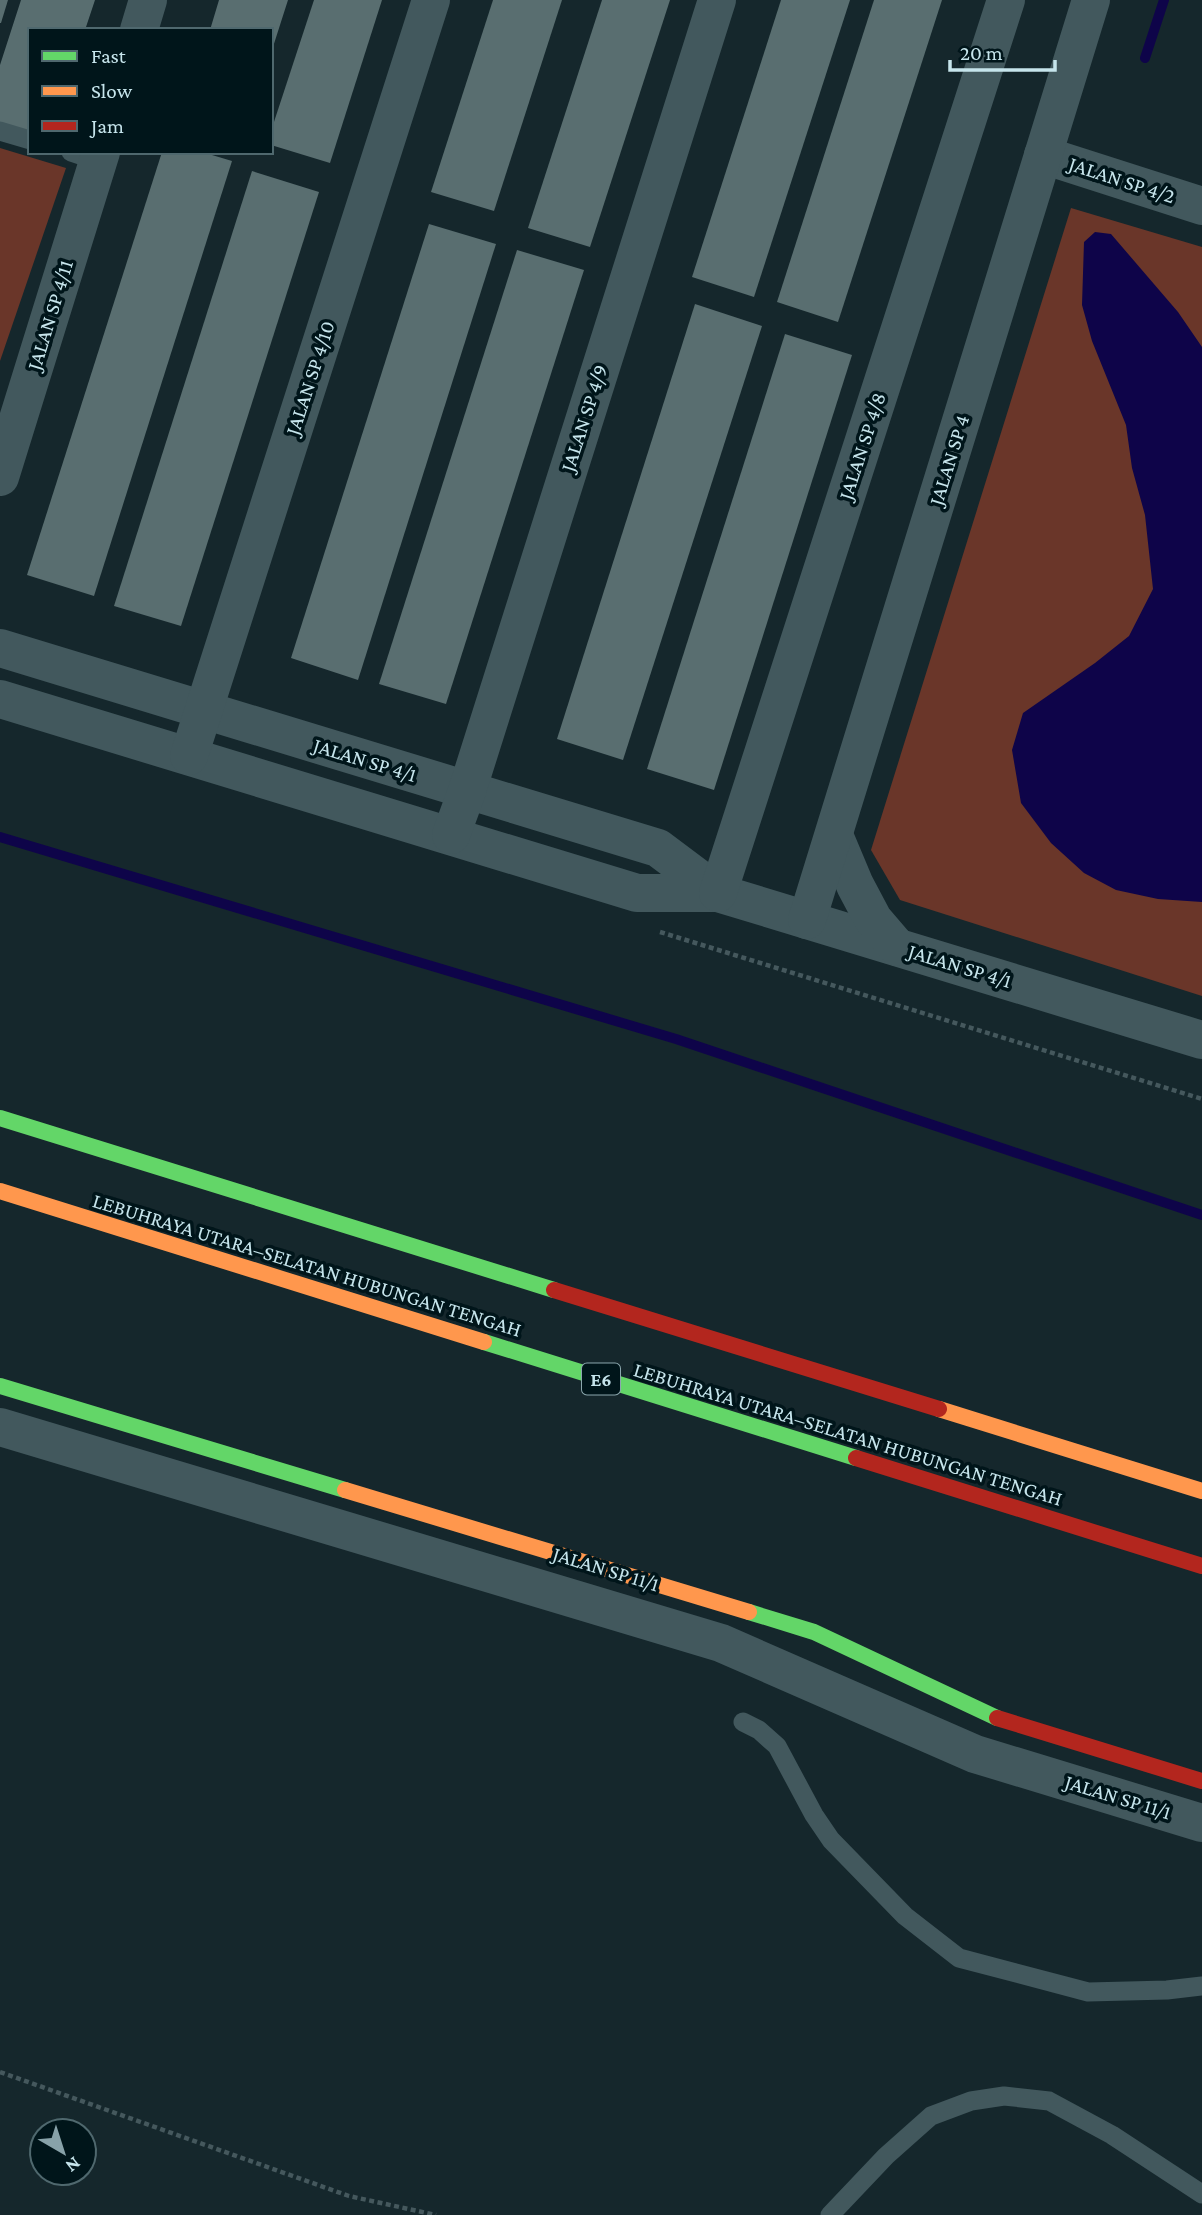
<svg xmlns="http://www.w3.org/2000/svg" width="1202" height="2215" viewBox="0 0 1202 2215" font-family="'Crimson Pro',serif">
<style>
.green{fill:#6a3629}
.water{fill:#0e0449}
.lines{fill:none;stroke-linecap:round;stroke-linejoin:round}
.stream{stroke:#0e0449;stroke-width:10}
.building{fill:#596e70}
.path{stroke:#45585d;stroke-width:4.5;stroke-dasharray:5 3.5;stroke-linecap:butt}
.lane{stroke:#42585d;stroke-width:19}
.street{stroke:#42585d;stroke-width:38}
.fast{stroke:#63d668;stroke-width:16}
.slow{stroke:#ff974d;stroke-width:16}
.jam{stroke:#b3261e;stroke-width:16}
.labels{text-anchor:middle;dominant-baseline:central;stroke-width:7;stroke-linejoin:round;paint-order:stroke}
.shield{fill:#00151a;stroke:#8ba7ad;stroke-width:2}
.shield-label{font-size:19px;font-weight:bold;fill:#c6e5ec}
.street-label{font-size:21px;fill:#c6e5ec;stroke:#00151a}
</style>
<rect width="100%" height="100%" fill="#15272c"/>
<g class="green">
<polygon points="0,148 66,168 0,361"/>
<polygon points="1071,208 1202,247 1202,996 900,900 871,850"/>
</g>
<polygon class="water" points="1095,232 1111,234 1178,312 1202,347 1202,902 1158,899 1116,890 1084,873 1051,843 1021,803 1012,750 1023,713 1095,663 1129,636 1153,589 1145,515 1132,468 1126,425 1092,341 1082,305 1084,242"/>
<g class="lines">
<g class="stream">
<polyline points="1145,58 1164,0"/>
<polyline points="0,837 676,1039 1202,1215"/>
</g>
</g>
<g class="building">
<polygon points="0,0 8,0 1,23 0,23"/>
<polygon points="21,0 95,0 85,30 30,30 30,134 0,125 0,65"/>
<polygon points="219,0 288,0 272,50 271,30 210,30"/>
<polygon points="314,0 382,0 330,163 271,145 271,131"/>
<polygon points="493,0 562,0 494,211 431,192"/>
<polygon points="602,0 670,0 590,247 528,228"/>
<polygon points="781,0 850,0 754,297 692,277"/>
<polygon points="874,0 942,0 838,322 777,302"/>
<polygon points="162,152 202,152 232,161 94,596 27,575"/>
<polygon points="252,171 319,192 181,626 114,606"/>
<polygon points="429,224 496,244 358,680 291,658"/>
<polygon points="517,250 584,270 446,704 379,684"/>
<polygon points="695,304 762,326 623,760 557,739"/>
<polygon points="785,334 852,355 714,790 647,769"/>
</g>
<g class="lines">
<g class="path">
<polyline points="660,932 1202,1099"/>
<polyline points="0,2072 349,2196 436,2215"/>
</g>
<g class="lane">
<polyline points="0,131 30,140"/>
<polyline points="71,152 98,161"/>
<polyline points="743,1722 759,1730 777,1746 814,1815 831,1840 905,1916 959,1958 1088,1992 1167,1990 1202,1986"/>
<polyline points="830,2215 886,2156 931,2116 971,2101 1004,2096 1049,2101 1112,2135 1202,2194"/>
</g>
<g class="street">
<polyline points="139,30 148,0"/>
<polyline points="1043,155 1202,206"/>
<polyline points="0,477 101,152"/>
<polyline points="0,648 658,848 718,893"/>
<polyline points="0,699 637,893 718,893 1202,1040"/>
<polyline points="189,756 431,0"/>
<polyline points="451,835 467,791 717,0"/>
<polyline points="834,835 855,885 873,919 897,947"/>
<polyline points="718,893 1006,0"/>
<polyline points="807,920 1091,0"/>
<polyline points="0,1427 721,1643 975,1754 1202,1823"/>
</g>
<g class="fast">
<polyline points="0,1118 554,1290"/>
<polyline points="484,1342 856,1458"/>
<polyline points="0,1386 345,1490"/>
<polyline points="749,1612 814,1632 997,1718"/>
</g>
<g class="slow">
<polyline points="0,1191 484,1342"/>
<polyline points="939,1409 1202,1491"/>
<polyline points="345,1490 749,1612"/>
</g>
<g class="jam">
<polyline points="554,1290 939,1409"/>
<polyline points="856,1458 1202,1566"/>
<polyline points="997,1718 1202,1781"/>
</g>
</g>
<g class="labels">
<rect class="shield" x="582" y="1363.5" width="38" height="31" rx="5"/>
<g class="shield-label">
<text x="601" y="1379">E6</text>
</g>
<g class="street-label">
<text transform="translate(1122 180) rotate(18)">JALAN SP 4/2</text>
<text transform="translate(50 315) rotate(-73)">JALAN SP 4/11</text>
<text transform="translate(310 378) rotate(-72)">JALAN SP 4/10</text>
<text transform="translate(584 418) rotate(-72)">JALAN SP 4/9</text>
<text transform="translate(862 446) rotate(-72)">JALAN SP 4/8</text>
<text transform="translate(949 460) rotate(-73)">JALAN SP 4</text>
<text transform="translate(365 760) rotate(17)">JALAN SP 4/1</text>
<text transform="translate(960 966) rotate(17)">JALAN SP 4/1</text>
<text transform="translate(307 1265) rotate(17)">LEBUHRAYA UTARA–SELATAN HUBUNGAN TENGAH</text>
<text transform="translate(848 1434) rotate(17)">LEBUHRAYA UTARA–SELATAN HUBUNGAN TENGAH</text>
<text transform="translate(606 1569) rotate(17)">JALAN SP 11/1</text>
<text transform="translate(1118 1797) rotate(17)">JALAN SP 11/1</text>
</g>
</g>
<rect x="28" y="28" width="245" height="126" fill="#00151a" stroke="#4f686e" stroke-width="2"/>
<rect x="42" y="51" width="35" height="10" fill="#63d668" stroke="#4f686e" stroke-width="2"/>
<text x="91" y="63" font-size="21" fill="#c6e5ec">Fast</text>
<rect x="42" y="86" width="35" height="10" fill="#ff974d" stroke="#4f686e" stroke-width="2"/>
<text x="91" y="98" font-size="21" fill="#c6e5ec">Slow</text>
<rect x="42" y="121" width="35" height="10" fill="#b3261e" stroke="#4f686e" stroke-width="2"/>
<text x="91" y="133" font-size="21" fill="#c6e5ec">Jam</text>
<g transform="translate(63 2152) rotate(141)"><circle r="33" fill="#00151a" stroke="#4f686e" stroke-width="2"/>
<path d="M0-5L12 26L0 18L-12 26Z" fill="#88a2a9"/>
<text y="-10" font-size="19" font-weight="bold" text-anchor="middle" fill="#c6e5ec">N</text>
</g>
<path d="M950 60v10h105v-10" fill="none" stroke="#c6e5ec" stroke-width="3.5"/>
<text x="960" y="60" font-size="21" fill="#c6e5ec" stroke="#00151a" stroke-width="5" paint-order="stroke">20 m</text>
</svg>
